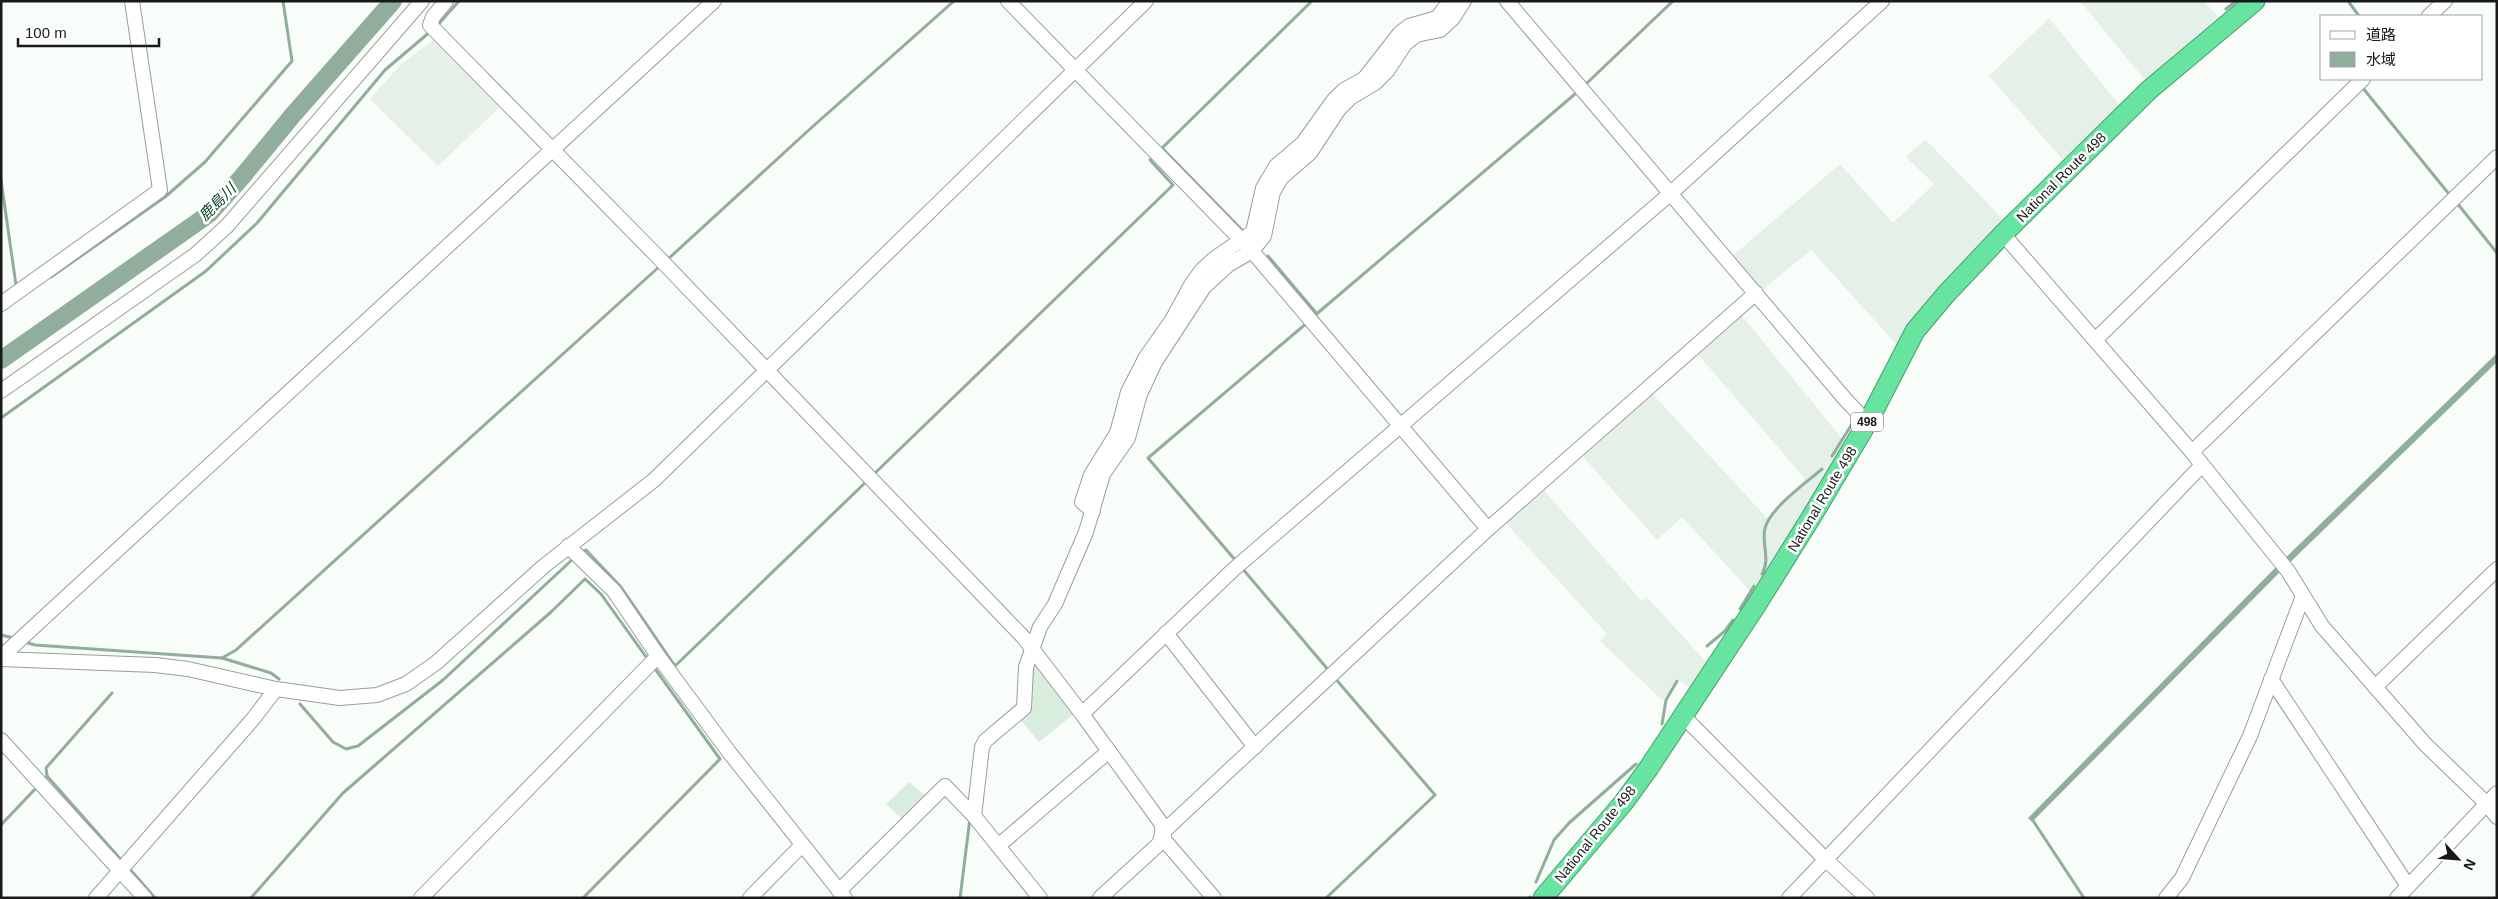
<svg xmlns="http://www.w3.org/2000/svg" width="2498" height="899" viewBox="0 0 2498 899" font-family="Arial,'Noto Sans JP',sans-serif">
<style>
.built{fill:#e5f0e8}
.green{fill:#d9eddf}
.water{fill:#91ad9b}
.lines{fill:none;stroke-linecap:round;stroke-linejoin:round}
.stream{stroke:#91ad9b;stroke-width:3}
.river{stroke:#91ad9b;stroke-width:18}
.minor-casing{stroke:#9a9e9c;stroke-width:16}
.highway-casing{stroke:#4b9d71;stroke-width:21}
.minor{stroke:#fff;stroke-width:14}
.highway{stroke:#66e4a0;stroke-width:19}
.labels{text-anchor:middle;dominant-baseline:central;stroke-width:5;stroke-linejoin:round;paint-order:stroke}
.shield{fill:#fff;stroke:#5d5f5e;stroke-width:1}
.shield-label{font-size:12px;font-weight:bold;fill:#181a19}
.street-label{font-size:14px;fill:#181a19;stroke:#fff}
.water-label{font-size:15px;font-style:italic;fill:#104329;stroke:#fff}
</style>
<rect width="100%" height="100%" fill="#f8fdfa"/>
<g class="built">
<polygon points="2080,1 2204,1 2218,17 2145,80"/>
<polygon points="2049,18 2120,106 2064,161 1989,76"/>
<polygon points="437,37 502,105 438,166 370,99 400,65"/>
<polygon points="1925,139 2004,220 1944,279 1897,345 1811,250 1762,290 1731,257 1840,164 1893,223 1934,184 1906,157"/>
<polygon points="1739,312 1844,441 1795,528 1752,593 1682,517 1657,540 1579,452 1649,390 1767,518 1805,479 1696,352"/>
<polygon points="1540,486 1642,601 1648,598 1707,663 1690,688 1676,679 1663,701 1600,641 1607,634 1502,519"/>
</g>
<g class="green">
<polygon points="1036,661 1074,714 1039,742 1019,718 1031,666"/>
<polygon points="909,782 927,797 904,821 886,804"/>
</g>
<polygon class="water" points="2497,353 2497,362 2280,572 2032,822 2028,818 2276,567"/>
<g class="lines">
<g class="stream">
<polyline points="2348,1 2359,16"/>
<polyline points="2226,9 2236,1"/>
<polyline points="436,27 459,1"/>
<polyline points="1587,83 1673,1"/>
<polyline points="2362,87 2449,194"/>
<polyline points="1162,148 1243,231"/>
<polyline points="1159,151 1312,1"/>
<polyline points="1,180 16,285"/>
<polyline points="2457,203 2497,253"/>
<polyline points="1230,256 1244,248"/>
<polyline points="1268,256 1317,314"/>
<polyline points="667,260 810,129 954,1"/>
<polyline points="51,277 165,197 205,162 292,61 283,1"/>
<polyline points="1313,317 1575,94"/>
<polyline points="1,418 206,271 257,223 385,70 431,31"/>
<polyline points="1832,456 1852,424"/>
<polyline points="873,475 1173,185 1150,160 1154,156"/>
<polyline points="581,553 586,550 621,587 675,666 868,480"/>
<polyline points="1236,561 1148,458 1308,322"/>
<polyline points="1242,568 1330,672"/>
<path d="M1762 574C1771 559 1761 543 1765 528 1771 507 1806 483 1822 469"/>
<polyline points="1740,609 1754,586"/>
<polyline points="1,635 14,638"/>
<polyline points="25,642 35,645 222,658 236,650 660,266"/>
<polyline points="1707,646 1725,631 1733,620"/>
<polyline points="222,658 271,673 279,679"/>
<polyline points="300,704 333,742 346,749 358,746 443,680 574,558"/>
<polyline points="1662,724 1666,700 1677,681"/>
<polyline points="47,776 46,768 112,693"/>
<polyline points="42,781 47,776 123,862"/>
<polyline points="2032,819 2084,898"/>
<polyline points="1,825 38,786"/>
<polyline points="128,867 155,898"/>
<polyline points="1536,882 1554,840 1569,823 1636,764"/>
<polyline points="251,898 343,793 551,612 585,579 601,594 649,661"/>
<polyline points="583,898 720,759 653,666"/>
<polyline points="960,898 970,818"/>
<polyline points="1326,898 1435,795 1334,677"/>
<polyline points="1530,898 1530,897"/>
</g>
<polyline class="river" points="1,360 209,214 242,177 292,116 393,1"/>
<g class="minor-casing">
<g id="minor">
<polyline points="446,1 433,17 430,25 658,257 1024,638 1082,714 1161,823 1165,841 1214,898"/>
<polyline points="1008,1 1252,251 1488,529"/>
<polyline points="1507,1 1845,399 1860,415 1869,420"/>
<polyline points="2429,16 2445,1"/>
<polyline points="2003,234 2192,452 2288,571 2322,626 2425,744 2486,803 2497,817"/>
<polyline points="1,304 160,190 132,1"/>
<polyline points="2095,340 2363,79"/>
<polyline points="1,391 195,255 227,226 422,1"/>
<polyline points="2192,452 2497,157"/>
<polyline points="1093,511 1082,502 1091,475 1117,433 1128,392 1146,357 1172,320 1191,285 1202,270 1215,258 1253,232 1263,188 1276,166 1303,143 1333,101 1344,90 1364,79 1400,33 1409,26 1437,18 1450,1"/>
<polyline points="568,546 614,591 658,656 729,752 845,898"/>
<polyline points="1166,633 1255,747"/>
<polyline points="1,657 714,1"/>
<polyline points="1,659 155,665 188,669 276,689 340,698 377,695 406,684 436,663 544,566 654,480 1146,1"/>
<polyline points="2271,679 2408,886"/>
<polyline points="2375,687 2497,569"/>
<polyline points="1082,714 1234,569 1671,193 1882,1"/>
<polyline points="1683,716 1825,859 1867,898"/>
<polyline points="1,740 145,898"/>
<polyline points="974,816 982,747 985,741 1024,708 1026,667 1040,627 1055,604 1086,532 1103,474 1128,438 1140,394 1155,362 1204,287 1228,265 1252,251 1264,236 1273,192 1281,178 1310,153 1339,109 1350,98 1375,83 1387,71 1405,44 1416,35 1440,30 1453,18 1464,1"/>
<polyline points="998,846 1109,751"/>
<polyline points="839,891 945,786 974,816 1040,898"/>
<polyline points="96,898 253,719 276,689"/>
<polyline points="421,898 658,656"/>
<polyline points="750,898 802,845"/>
<polyline points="1100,898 1160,843 1162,833 1488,529 1756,293"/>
<polyline points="1789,898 2202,465"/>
<polyline points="2166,898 2182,878 2250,736 2303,596"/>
<polyline points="2397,898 2497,793"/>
</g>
</g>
<g class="highway-casing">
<polyline id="highway" points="1543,898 1624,802 1648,769 1757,604 1812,516 1869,420 1915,331 1947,293 2003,234 2149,90 2255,1"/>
</g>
<use href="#minor" class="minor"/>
<use href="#highway" class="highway"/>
</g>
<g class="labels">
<rect class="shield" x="1851" y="412.5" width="32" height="19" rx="4"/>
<g class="shield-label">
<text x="1867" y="422">498</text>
</g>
<g class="street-label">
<text transform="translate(2061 177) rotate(-45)">National Route 498</text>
<text transform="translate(1822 499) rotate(-59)">National Route 498</text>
<text transform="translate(1595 834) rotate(-51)">National Route 498</text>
</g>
<g class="water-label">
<text transform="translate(217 202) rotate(-45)">鹿島川</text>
</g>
</g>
<rect width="2498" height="899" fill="none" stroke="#181a19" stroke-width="5"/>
<rect x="2320" y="15" width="162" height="65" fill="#ffffff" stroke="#a3a3a3"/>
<rect x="2330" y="31" width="25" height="8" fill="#ffffff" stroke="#a3a3a3"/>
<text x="2366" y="40" font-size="15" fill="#181a19">道路</text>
<rect x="2330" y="52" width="25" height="15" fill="#91ad9b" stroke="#a3a3a3"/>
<text x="2366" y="65" font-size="15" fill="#181a19">水域</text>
<g transform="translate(2458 859) rotate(116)" stroke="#ffffff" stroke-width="4" paint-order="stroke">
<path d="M0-4L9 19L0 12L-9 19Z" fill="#181a19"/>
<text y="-8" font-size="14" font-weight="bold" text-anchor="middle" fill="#181a19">N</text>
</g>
<path d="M18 38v8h141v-8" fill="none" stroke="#181a19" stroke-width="2.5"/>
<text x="25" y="38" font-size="15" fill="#181a19" stroke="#ffffff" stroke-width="4" paint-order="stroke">100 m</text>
</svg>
